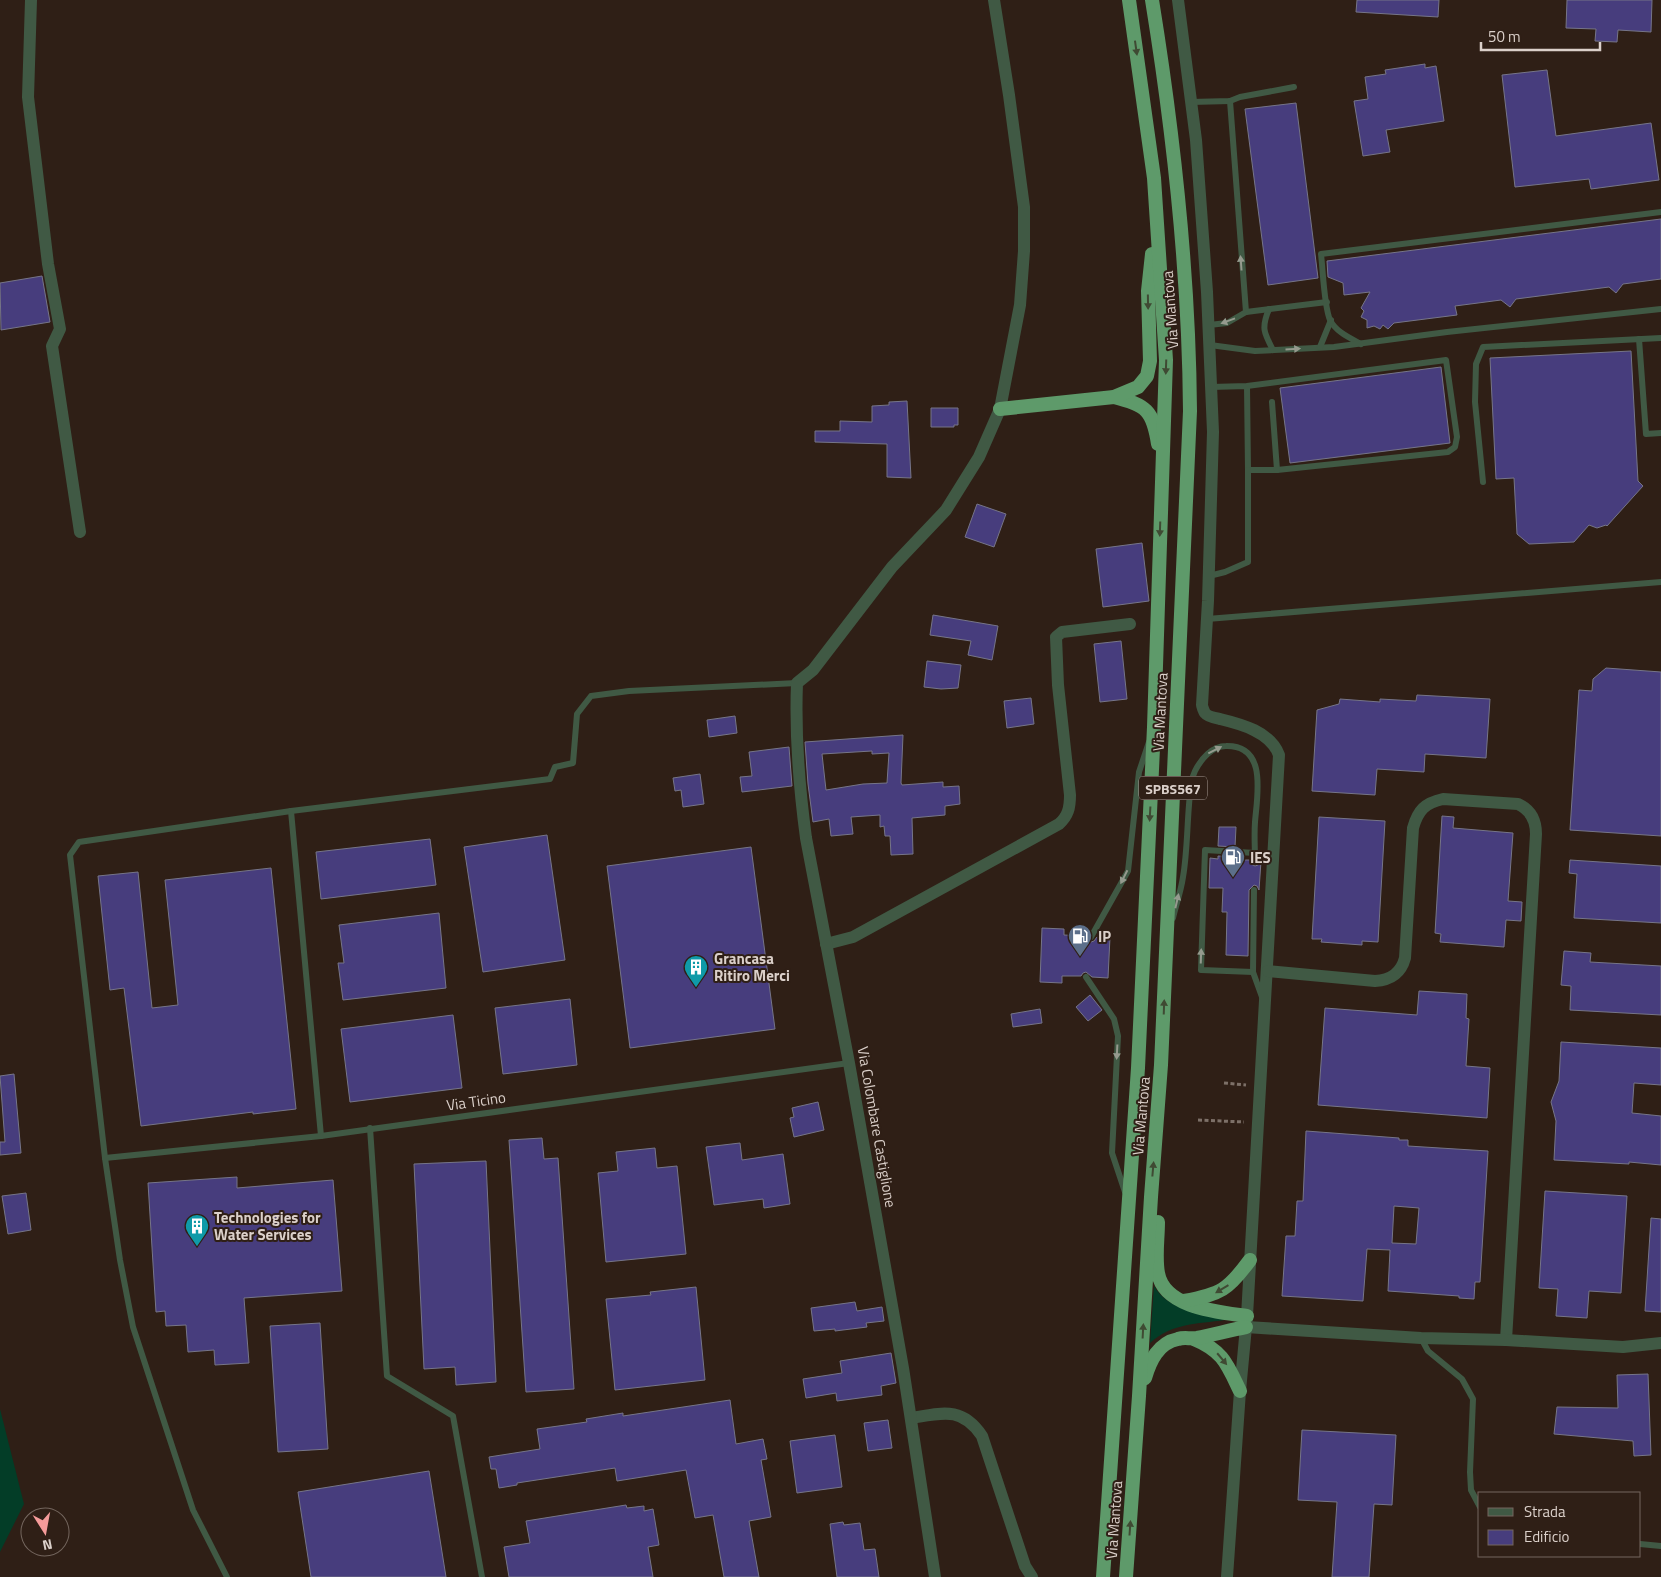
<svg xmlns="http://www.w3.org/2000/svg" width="1661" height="1577" viewBox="0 0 1661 1577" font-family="'Titillium Web',sans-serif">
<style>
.green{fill:#033d27}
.building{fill:#473d7d;stroke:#767588;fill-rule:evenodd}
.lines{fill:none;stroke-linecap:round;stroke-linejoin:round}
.path{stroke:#7d7068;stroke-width:3;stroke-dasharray:4 2.5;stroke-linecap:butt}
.service{stroke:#405944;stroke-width:6}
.minor{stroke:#405944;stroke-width:12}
.trunk{stroke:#5e9a6a;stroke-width:14}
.oneway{fill:#3f4a33}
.oneway2{fill:#959a8e}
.labels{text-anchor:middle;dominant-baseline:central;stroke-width:4;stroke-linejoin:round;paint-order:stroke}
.shield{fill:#2f1f16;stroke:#a79b94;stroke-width:1}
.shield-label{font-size:14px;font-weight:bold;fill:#dbd0ca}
.street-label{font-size:15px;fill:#dbd0ca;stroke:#2f1f16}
.poi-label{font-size:15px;font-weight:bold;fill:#dbd0ca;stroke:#2f1f16;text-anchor:start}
</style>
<rect width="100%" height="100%" fill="#2f1f16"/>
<g class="green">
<path d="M1154 1286C1168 1310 1197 1312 1221 1318L1225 1320C1197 1324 1172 1323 1150 1343Z"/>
<polygon points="0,1409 24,1504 0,1552"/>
</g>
<g class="building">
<polygon points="1357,0 1439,0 1438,17 1356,12"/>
<polygon points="1567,0 1652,0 1651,32 1618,30 1617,42 1595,41 1596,29 1566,28"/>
<polygon points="1425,64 1425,68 1436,66 1444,121 1386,130 1390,152 1363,156 1354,101 1368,99 1365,77 1386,74 1385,70"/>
<polygon points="1547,70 1556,136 1651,123 1659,180 1591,189 1589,179 1515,187 1502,75"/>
<polygon points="1296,103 1318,278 1268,285 1245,109"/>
<polygon points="1661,219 1661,279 1623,284 1616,293 1609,287 1516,299 1510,307 1501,300 1455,306 1457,315 1394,323 1388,329 1383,325 1380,329 1374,326 1367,328 1367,320 1361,317 1364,311 1361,308 1370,292 1344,295 1343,283 1328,277 1327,261"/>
<polygon points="42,276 50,322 1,330 0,283"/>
<polygon points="1631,351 1638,481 1643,486 1607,526 1606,525 1597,528 1589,525 1574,542 1529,544 1517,534 1514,478 1496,479 1490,358"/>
<polygon points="1441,367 1450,443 1290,463 1280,388"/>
<polygon points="907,401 911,478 887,477 887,444 815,442 815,431 840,431 840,421 872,422 872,406 889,405 889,402"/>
<polygon points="931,408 958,408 958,425 954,425 954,427 931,427"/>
<polygon points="977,504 1006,514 994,547 965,537"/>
<polygon points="1142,543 1149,601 1103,607 1096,549"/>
<polygon points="933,615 998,626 992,660 968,655 971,641 930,635"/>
<polygon points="1121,641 1127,699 1100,702 1094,644"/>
<polygon points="927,661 961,665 958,688 941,689 924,687"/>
<polygon points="1606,668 1661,672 1661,836 1570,830 1579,690 1592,691 1593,679"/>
<polygon points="1417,695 1490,699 1486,758 1425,754 1424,772 1377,769 1375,795 1312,791 1317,710 1339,704 1340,699 1380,702 1380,699 1416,701"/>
<polygon points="1031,698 1034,724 1007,728 1004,701"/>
<polygon points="735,716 737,733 709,737 707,720"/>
<path d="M903 735 901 783 902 785 943 782V787L959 786 960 804 945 806V815L912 818 913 854 891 855 890 836H885L884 826 880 827V815L851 817 853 834 831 836 829 819 813 822 808 784 805 742ZM872 751V754L889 753 887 783 863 784 826 790 822 754Z"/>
<polygon points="789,747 792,786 742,792 740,777 752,776 749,752"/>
<polygon points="700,774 704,804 683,807 681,790 675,791 673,778"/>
<polygon points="1442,816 1454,817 1453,828 1513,833 1508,901 1522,902 1521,921 1506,920 1504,947 1440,942 1441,934 1435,933"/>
<polygon points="1319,817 1385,821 1378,942 1362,941 1362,945 1321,942 1322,939 1312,939"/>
<polygon points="1219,827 1236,827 1235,847 1218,846"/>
<polygon points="547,835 565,960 483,972 464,847"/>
<polygon points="430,839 436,885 321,899 316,852"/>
<polygon points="751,847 775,1029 630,1048 607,866"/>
<polygon points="1218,856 1235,857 1235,860 1250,860 1251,864 1255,866 1258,865 1261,861 1259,890 1257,886 1254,885 1249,890 1248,956 1226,955 1227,912 1222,912 1223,888 1209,888 1210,858 1218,859"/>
<polygon points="1570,860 1661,866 1661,923 1574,918 1577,874 1569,873"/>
<polygon points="271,868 296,1109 253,1114 253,1112 141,1126 124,988 110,990 98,876 138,872 152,1008 178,1005 165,880"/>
<polygon points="439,913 446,988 343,1000 338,963 344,963 339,925"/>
<polygon points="1042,928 1064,929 1064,935 1086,936 1087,940 1091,942 1094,941 1097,937 1110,937 1108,978 1092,977 1086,972 1083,973 1081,976 1062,976 1062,983 1040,982"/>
<polygon points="1564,951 1591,953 1590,962 1661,966 1661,1015 1570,1010 1571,986 1561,985"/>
<polygon points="1419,991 1467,994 1466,1018 1469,1019 1466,1066 1490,1068 1487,1118 1318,1105 1325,1008 1417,1015"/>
<polygon points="1090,995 1102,1010 1088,1021 1076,1007"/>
<polygon points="570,999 577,1065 503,1074 495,1008"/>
<polygon points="1040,1009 1042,1023 1013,1027 1011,1014"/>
<polygon points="453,1015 462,1088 350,1102 341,1029"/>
<polygon points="1561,1042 1661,1048 1661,1085 1634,1083 1632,1113 1661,1116 1661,1165 1629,1162 1629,1164 1554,1160 1556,1121 1551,1102 1559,1081"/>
<polygon points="14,1074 21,1153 0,1155 0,1142 5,1142 0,1076"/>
<polygon points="818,1102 824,1130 794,1137 790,1118 794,1117 792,1108"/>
<path d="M1306 1131 1399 1138V1140H1408V1146L1488 1151 1480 1282H1475L1474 1299 1459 1298V1296L1388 1291 1390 1250 1367 1249 1363 1301 1282 1296 1286 1236H1295L1297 1201H1303ZM1394 1206 1419 1208 1416 1244 1392 1243Z"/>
<polygon points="542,1138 544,1159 558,1158 574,1389 526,1392 509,1140"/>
<polygon points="740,1143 742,1160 783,1154 790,1204 764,1208 763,1199 714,1205 706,1147"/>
<polygon points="655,1148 657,1168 677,1166 686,1254 606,1262 598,1173 618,1171 616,1152"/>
<polygon points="486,1161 496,1382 456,1385 455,1367 424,1369 414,1164"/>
<polygon points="237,1177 237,1188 333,1180 342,1291 244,1298 249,1363 215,1365 214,1350 188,1352 186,1325 166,1326 165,1311 156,1312 148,1183"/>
<polygon points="1545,1191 1627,1196 1621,1293 1589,1291 1587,1318 1556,1316 1558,1289 1539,1288"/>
<polygon points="26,1193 31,1230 8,1234 2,1196"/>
<polygon points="1651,1218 1661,1219 1661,1312 1645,1311"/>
<polygon points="696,1287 705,1380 615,1390 606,1299 651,1295 650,1292"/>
<polygon points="855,1302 857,1311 882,1307 884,1321 866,1323 867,1327 835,1331 835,1329 814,1331 811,1308"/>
<polygon points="320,1323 328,1449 278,1452 270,1326"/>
<polygon points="891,1353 896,1383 881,1386 882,1395 837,1401 836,1393 806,1398 803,1379 842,1373 840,1361"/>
<polygon points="1648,1374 1651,1455 1634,1456 1633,1441 1554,1434 1557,1407 1618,1408 1617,1375"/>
<polygon points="730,1400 736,1444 763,1439 767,1459 761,1460 771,1517 749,1521 759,1577 724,1577 713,1515 695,1518 686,1470 617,1481 615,1468 517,1483 517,1485 499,1488 496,1469 491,1469 489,1457 540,1449 537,1429 587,1422 586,1419 623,1413 623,1416"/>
<polygon points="888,1420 892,1448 868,1451 864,1423"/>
<polygon points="1302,1430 1396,1435 1392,1505 1374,1504 1369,1577 1332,1577 1337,1502 1298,1500"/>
<polygon points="835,1435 842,1487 797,1493 790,1441"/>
<polygon points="429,1471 446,1577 311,1577 298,1492"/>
<polygon points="626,1505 627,1508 644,1506 644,1511 653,1509 659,1545 648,1547 653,1577 509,1577 504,1547 530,1543 526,1521"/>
<polygon points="843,1522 844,1525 860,1523 864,1550 875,1549 879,1577 837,1577 830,1524"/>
</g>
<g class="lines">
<g class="path">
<polyline points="1224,1083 1246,1085"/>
<polyline points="1198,1120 1244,1122"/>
</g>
<g class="service">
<polyline points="1230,101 1246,312"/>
<polyline points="1191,102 1230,101 1240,97 1294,87"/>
<path d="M1269 309C1261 328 1264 333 1273 350"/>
<polyline points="1209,325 1227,323 1246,312 1327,302"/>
<polyline points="1639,339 1646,434 1661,433"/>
<path d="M1361 344C1350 338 1336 332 1330 320 1324 306 1323 271 1321 254L1661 212"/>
<polyline points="1210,345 1255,351 1334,347 1447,332 1661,309"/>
<polyline points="1320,347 1331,320"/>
<polyline points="1211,387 1247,386 1248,470 1277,470 1448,452 1455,447 1457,437 1446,360 1247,386"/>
<polyline points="1272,402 1277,470"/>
<polyline points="1483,482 1475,402 1476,364 1483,347 1661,338"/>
<polyline points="1209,576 1225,572 1248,562 1248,470"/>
<polyline points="1207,619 1661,582"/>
<polyline points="291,811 321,1136"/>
<polyline points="1254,890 1253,972 1262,997"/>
<path d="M1173 918C1176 905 1181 891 1183 877 1187 854 1187 829 1189 805 1190 794 1190 781 1195 771 1201 759 1212 746 1226 746 1268 745 1257 796 1255 822 1254 835 1255 848 1255 861"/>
<polyline points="1091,937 1128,871 1139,772 1149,742"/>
<polyline points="1253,972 1201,970 1205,850 1255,853"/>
<polyline points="1086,977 1114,1019 1118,1036 1112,1153 1125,1192"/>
<polyline points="370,1128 387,1376 453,1416 482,1577"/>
<polyline points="105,1158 321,1136 849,1063"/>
<polyline points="1421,1338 1428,1351 1462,1379 1473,1399 1470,1472 1471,1490 1480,1507"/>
<polyline points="1640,1544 1661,1546"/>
<polyline points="227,1577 193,1510 133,1327 120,1260 105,1158 70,855 79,842 291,811 550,779 555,767 573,763 577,714 591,696 629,691 797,683"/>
</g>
<g class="minor">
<polyline points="31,0 28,97 48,264 60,329 52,346 80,532"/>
<path d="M1178 0 1196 140 1207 292 1213 432 1208 601 1202 705C1202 706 1204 712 1205 713 1208 717 1215 718 1220 719 1241 724 1271 732 1279 755L1247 1316 1240 1391 1227 1577"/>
<path d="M826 944 853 937 1059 824C1068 816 1070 808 1070 795L1058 685 1056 637 1062 632 1130 624"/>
<path d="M1268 971 1375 981C1391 980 1401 973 1405 958L1413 828C1418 810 1425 803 1443 799L1518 804C1531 810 1536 820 1536 834L1506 1340"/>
<polyline points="1246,1327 1421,1338 1506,1340 1623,1347 1661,1343"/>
<path d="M911 1418C942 1413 962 1406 982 1436L1025 1566 1032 1577"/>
<path d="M935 1577 903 1368 849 1063 806 838C799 786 795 734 797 683L813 670 892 567 946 510 979 457 1000 409 1020 305 1024 251V207L1009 95 994 0"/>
</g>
<g class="trunk">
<path d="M1114 397C1146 405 1153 410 1158 444"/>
<polyline points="1000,409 1114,397 1138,387 1147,376 1150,361 1148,291 1152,254"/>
<path d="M1158 1222C1158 1238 1155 1257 1158 1273 1164 1308 1218 1312 1247 1316"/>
<path d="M1184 1301C1221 1294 1228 1290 1250 1260"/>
<path d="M1194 1339C1223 1351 1227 1364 1240 1391"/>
<path d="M1145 1378C1150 1361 1158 1343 1178 1339 1184 1337 1190 1339 1197 1338 1213 1335 1230 1330 1246 1327"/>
<polyline points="1103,1577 1138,1068 1154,727 1166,360 1154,178 1129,0"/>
<path d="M1126 1577 1139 1396 1151 1197 1161 1065 1190 411C1189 274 1174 136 1152 0"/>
</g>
</g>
<defs><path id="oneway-solid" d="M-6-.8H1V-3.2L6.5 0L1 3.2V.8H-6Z" transform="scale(1.25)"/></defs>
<g class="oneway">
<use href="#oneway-solid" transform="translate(1136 48) rotate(82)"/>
<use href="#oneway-solid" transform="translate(1148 302) rotate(89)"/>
<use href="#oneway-solid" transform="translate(1166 367) rotate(92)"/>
<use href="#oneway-solid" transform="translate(1160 529) rotate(92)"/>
<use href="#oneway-solid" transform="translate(1150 814) rotate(93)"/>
<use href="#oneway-solid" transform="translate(1164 1007) rotate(-88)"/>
<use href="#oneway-solid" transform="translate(1153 1169) rotate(-85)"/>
<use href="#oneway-solid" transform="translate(1222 1289) rotate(149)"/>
<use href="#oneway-solid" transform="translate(1143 1331) rotate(-87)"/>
<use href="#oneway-solid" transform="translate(1222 1359) rotate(50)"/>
<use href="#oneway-solid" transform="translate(1130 1528) rotate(-86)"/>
</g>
<g class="oneway2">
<use href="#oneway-solid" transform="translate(1241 263) rotate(-94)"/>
<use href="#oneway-solid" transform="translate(1228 321) rotate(160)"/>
<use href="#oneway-solid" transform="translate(1293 349) rotate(-3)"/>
<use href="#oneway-solid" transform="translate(1215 750) rotate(-27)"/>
<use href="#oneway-solid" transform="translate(1124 877) rotate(117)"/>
<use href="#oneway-solid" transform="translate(1177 901) rotate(-77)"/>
<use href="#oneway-solid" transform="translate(1201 956) rotate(-88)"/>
<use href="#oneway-solid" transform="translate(1117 1052) rotate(93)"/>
</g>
<defs>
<g id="fuel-pin" transform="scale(1.25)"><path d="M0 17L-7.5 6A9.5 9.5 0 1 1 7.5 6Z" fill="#5c6f8a" stroke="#2f1f16"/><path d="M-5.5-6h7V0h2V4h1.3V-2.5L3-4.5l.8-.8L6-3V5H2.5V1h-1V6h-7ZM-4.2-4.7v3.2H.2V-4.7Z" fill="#fff"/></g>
<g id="building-pin" transform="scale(1.25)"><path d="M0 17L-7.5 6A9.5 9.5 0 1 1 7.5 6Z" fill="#0f9aa8" stroke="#2f1f16"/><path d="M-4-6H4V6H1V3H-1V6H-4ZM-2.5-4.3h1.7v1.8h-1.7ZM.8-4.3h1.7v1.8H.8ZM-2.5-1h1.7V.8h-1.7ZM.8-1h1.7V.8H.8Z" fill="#fff"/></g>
</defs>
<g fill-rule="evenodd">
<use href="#fuel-pin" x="1233" y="857"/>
<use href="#fuel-pin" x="1080" y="936"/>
<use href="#building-pin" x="696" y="967"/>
<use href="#building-pin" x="197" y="1226"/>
</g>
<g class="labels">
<rect class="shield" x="1139" y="776.5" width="68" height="23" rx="4"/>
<g class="shield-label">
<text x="1173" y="788">SPBS567</text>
</g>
<g class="street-label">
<text transform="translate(1170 310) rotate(-94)">Via Mantova</text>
<text transform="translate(1160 712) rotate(-87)">Via Mantova</text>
<text transform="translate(476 1101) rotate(-8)">Via Ticino</text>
<text transform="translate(1141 1116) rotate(-85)">Via Mantova</text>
<text transform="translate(877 1127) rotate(80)">Via Colombare Castiglione</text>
<text transform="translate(1114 1520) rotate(-86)">Via Mantova</text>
</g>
<g class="poi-label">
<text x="1250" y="857">IES</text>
<text x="1098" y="936">IP</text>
<text x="714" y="958">Grancasa<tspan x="714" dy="17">Ritiro Merci</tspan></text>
<text x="214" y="1217">Technologies for<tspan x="214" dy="17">Water Services</tspan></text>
</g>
</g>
<rect x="1478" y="1492" width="162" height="65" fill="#2f1f16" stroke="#74665e"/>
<rect x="1488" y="1508" width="25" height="8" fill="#405944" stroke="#74665e"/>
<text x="1524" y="1517" font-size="15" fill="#dbd0ca">Strada</text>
<rect x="1488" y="1530" width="25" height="15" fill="#473d7d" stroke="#74665e"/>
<text x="1524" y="1542" font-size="15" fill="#dbd0ca">Edificio</text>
<g transform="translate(45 1532) rotate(169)"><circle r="24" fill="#2f1f16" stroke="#74665e"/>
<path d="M0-4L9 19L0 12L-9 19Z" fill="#f59b9a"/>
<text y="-8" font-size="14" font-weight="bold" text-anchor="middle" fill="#dbd0ca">N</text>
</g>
<path d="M1481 42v8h119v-8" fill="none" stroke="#dbd0ca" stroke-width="2.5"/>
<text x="1488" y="42" font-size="15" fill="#dbd0ca" stroke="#2f1f16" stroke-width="4" paint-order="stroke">50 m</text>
</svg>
